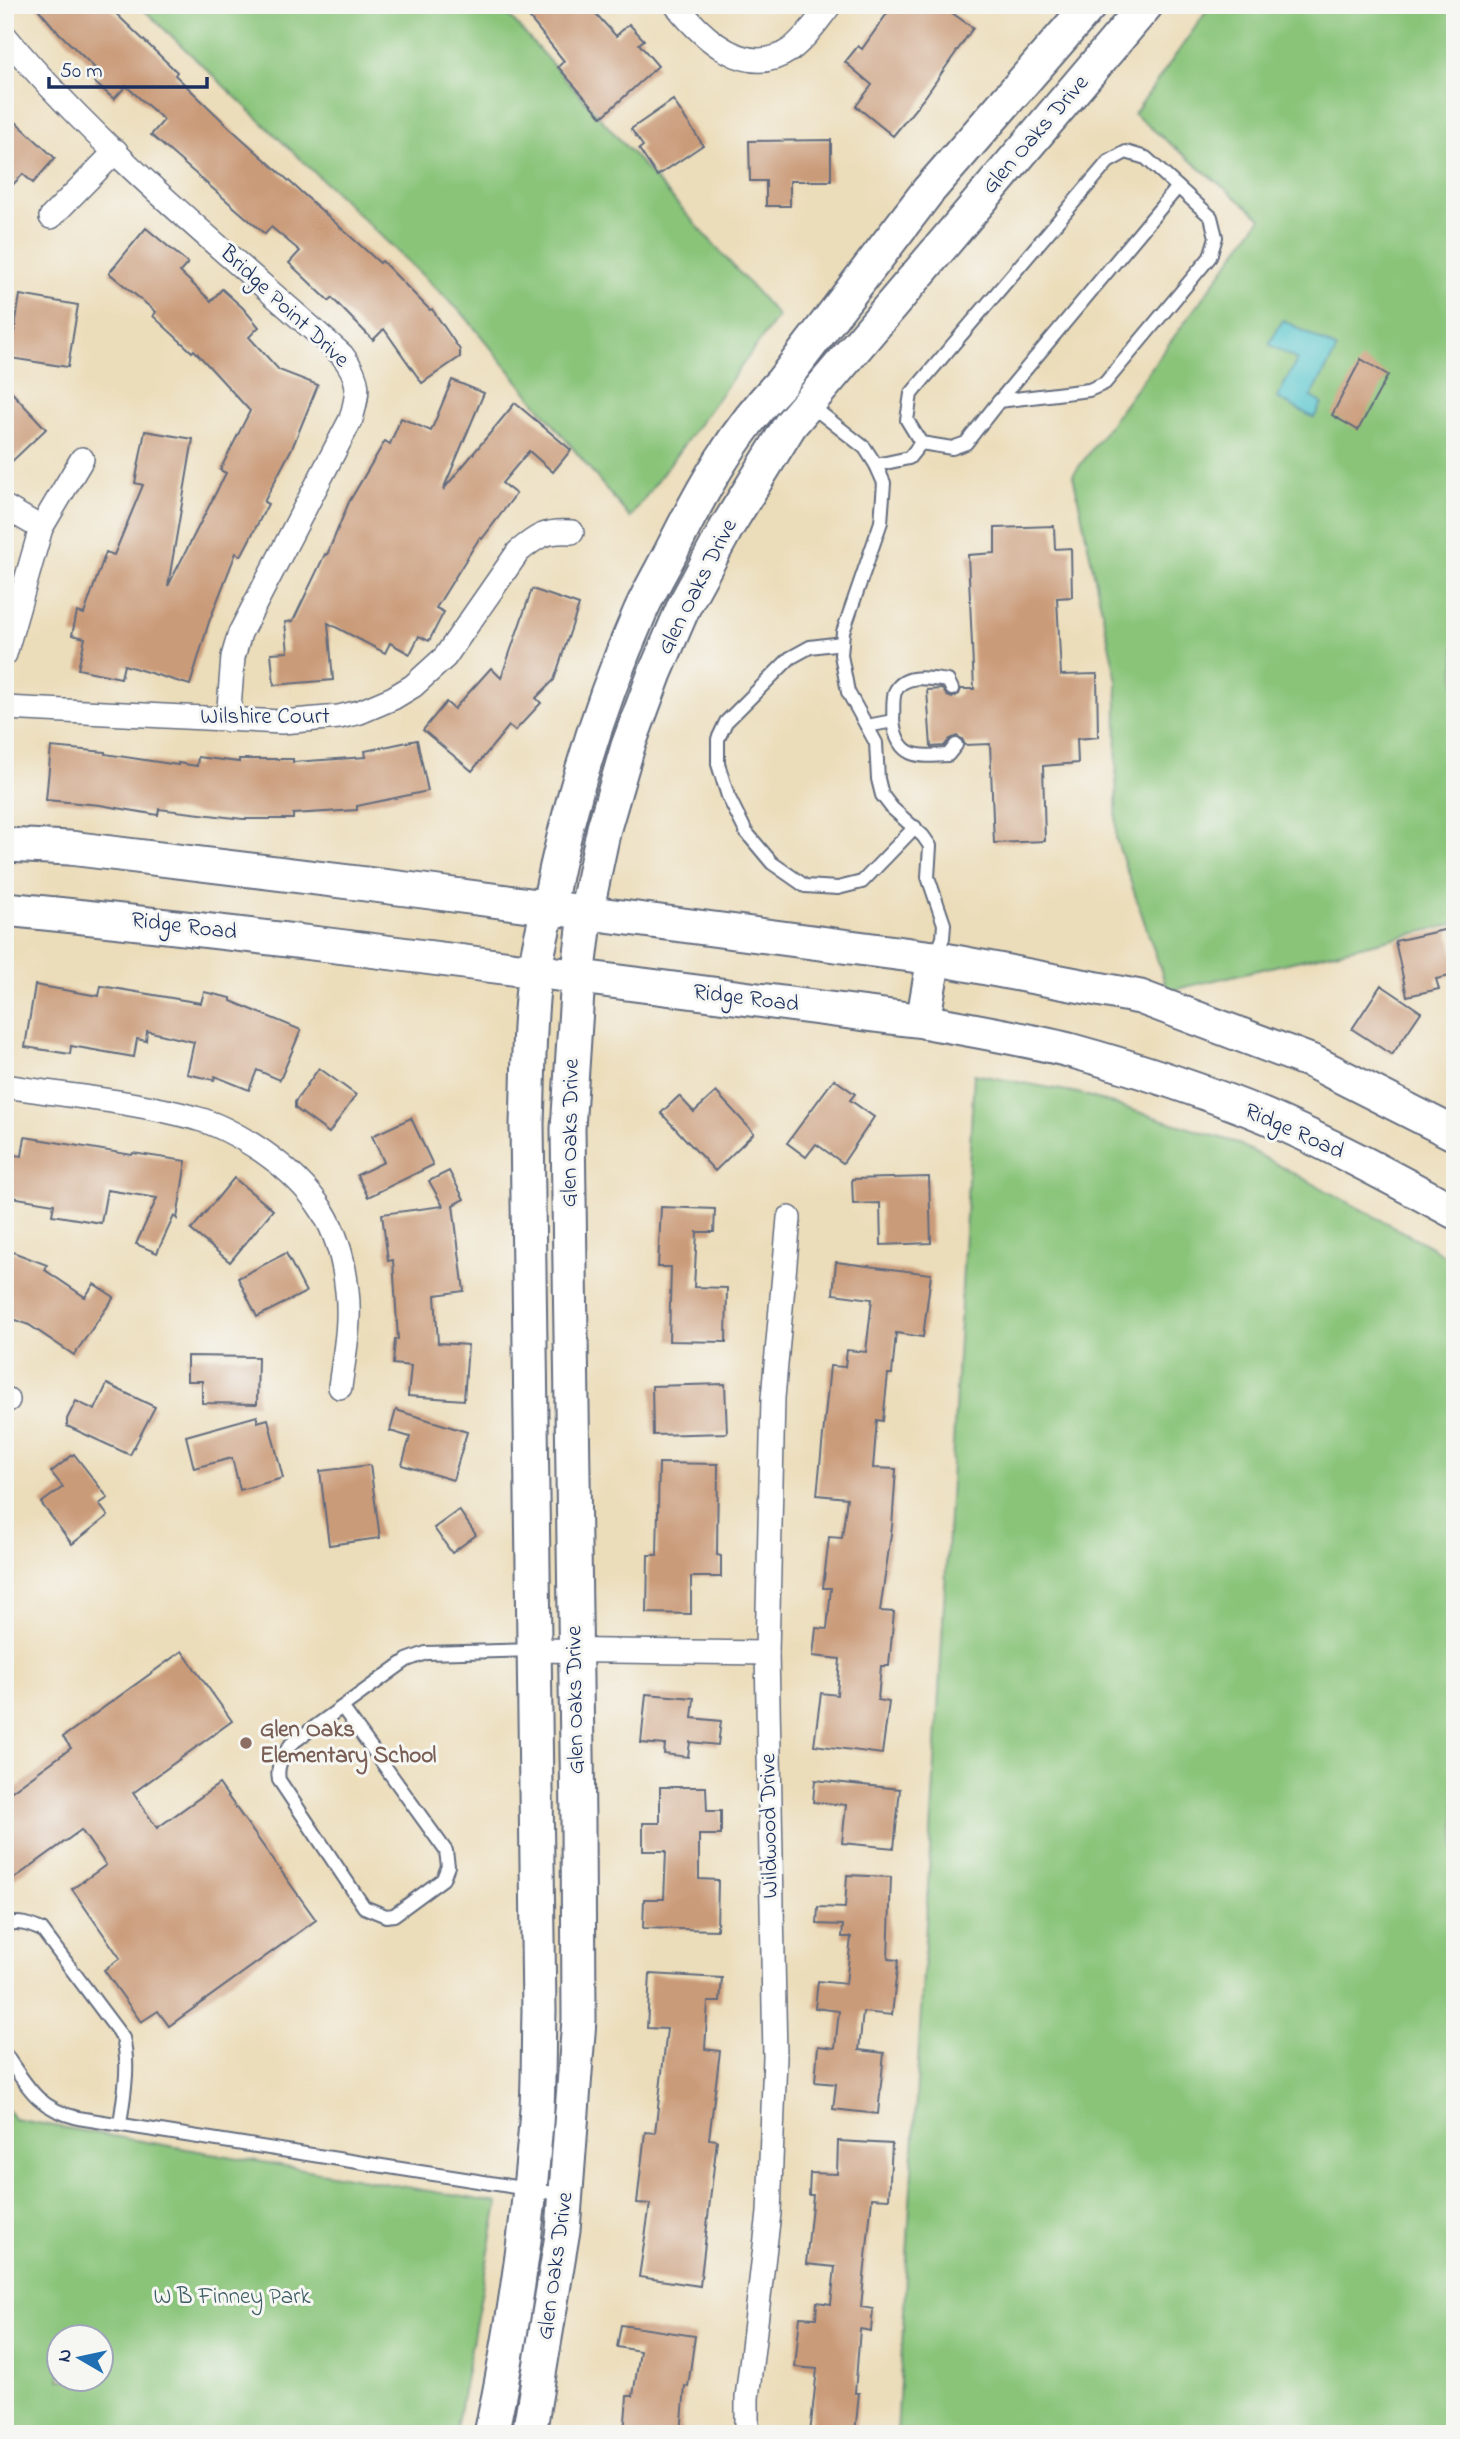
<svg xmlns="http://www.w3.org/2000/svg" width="1460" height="2439" viewBox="0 0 1460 2439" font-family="'Indie Flower',sans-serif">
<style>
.green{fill:#89c479;stroke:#527a6c;stroke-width:2;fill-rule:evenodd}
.water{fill:#5bc8cf;stroke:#3b7c96;stroke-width:2}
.building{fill:#ca9b79}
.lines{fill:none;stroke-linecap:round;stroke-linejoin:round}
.lane-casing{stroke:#646c7e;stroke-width:16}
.street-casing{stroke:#646c7e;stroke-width:26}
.secondary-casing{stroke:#646c7e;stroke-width:37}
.lane{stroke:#fff;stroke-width:12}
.street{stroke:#fff;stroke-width:23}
.secondary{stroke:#fff;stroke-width:33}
.education-dot{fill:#8d6e63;stroke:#f6f6f2;stroke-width:2.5}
.labels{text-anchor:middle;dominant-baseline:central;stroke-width:6;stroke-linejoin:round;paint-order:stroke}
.street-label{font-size:23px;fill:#1b2f5e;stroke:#f6f6f2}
.education-label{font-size:23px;font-weight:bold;fill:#785e54;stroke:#f6f6f2;text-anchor:start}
.park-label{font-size:23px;fill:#3c5c66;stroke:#f6f6f2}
</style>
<rect width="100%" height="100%" fill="#f6f6f2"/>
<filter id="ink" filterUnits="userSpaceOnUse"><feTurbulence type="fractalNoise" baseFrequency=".0143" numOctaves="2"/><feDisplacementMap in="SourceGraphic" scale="14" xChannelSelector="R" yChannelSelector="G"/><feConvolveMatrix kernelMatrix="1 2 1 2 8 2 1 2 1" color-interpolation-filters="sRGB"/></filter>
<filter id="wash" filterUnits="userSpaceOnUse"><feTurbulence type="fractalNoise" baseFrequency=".00686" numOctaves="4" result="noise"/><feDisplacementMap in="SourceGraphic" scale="28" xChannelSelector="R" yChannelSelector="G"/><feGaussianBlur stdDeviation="1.57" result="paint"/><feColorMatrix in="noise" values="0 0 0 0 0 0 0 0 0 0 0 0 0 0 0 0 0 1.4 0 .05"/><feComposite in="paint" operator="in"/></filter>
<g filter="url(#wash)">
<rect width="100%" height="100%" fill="#ecddba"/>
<g class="green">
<polygon points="139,5 499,5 778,316 630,518 464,315"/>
<polygon points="1211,5 1455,5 1455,924 1168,991 1116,839 1117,681 1073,475 1261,218 1134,114"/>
<polygon points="974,1074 1078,1093 1237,1143 1430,1246 1455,1262 1455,2434 897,2434"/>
<path d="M5 2105 14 2119 498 2203 455 2434H5ZM60 2338H102V2380H60Z"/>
</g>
<polygon class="water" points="1283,320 1337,349 1311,397 1322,403 1314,418 1277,398 1297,360 1269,344"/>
<g id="blocks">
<g class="building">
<polygon points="35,5 107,5 177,72 175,75 230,128 380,263 382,261 430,310 432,309 460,350 460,357 422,383 384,329 373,340 332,298 329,301 289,263 300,251 271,227 265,234 151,135 164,120 126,86 114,99 94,82 101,74 55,29"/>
<polygon points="519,5 588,5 616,36 629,24 644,40 639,44 658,66 602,117 558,67 564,61"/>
<polygon points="893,5 941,5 973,28 925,97 893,136 856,106 872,85 845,62 858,46 862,49"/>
<polygon points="673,100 703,145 657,176 639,149 643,146 631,129"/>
<polygon points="5,112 55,158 33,183 23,174 5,193"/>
<polygon points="831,140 831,181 790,181 790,206 766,206 766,181 750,181 749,141"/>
<polygon points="146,228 188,263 180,272 211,301 222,289 243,308 259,327 249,337 279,370 318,385 293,446 264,502 268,504 241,556 236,553 209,622 190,685 124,665 121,678 78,669 85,638 72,635 77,612 84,614 106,552 114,555 143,485 135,483 145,431 193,439 168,586 226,473 220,470 250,411 194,350 192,352 153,316 156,312 109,273"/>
<polygon points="20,295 78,305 68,367 10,358"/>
<polygon points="1361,359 1388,375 1358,430 1332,415"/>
<polygon points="452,380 484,393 443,490 515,403 571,450 553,472 529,451 502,483 516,494 482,539 480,537 436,608 444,612 429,641 419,636 410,654 390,643 385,653 328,623 333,680 274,685 271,653 288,652 285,622 293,621 325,554 327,555 349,502 385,441 390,444 401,418 431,431"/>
<polygon points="5,385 46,429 5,468"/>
<polygon points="1054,526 1055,549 1071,548 1072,597 1057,598 1061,675 1097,674 1098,737 1077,739 1078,763 1043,766 1045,841 994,843 990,744 965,745 962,739 957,736 950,739 944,746 931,747 927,690 942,689 947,696 952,698 959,694 961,689 974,689 968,555 995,553 995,528"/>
<polygon points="532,589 579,605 554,680 536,698 541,703 515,731 509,726 472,771 423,730 446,702 454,709 491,668 501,678"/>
<polygon points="417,740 428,791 357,806 357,810 293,814 293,819 243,819 159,809 158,815 100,805 46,800 51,747 105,752 105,754 178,765 178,763 197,766 198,757 239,762 239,759 293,759 293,762 366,757 365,751"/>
<polygon points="1448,929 1455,959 1455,975 1436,979 1439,989 1407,996 1395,941"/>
<polygon points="35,985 99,996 101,986 201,1003 204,992 231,998 231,1001 301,1030 280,1080 257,1070 249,1090 215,1076 214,1080 187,1074 194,1042 147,1031 146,1041 137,1039 134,1057 71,1046 70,1054 25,1047"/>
<polygon points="1381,985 1421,1012 1392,1055 1352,1029"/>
<polygon points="319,1068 356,1095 329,1133 295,1108 295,1102"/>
<polygon points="834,1079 855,1094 850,1100 874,1117 843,1163 816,1144 806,1157 787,1143"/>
<polygon points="716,1092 754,1133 715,1171 661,1113 679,1096 694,1112"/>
<polygon points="411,1118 433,1165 368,1197 357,1175 384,1162 372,1136"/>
<polygon points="25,1137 132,1155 133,1153 186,1161 177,1219 174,1216 157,1253 136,1244 157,1198 107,1190 101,1223 52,1215 54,1204 5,1196 5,1154 22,1156"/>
<polygon points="449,1171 464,1199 453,1205 464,1291 435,1295 438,1343 468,1345 464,1400 408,1396 411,1366 393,1364 395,1339 398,1339 393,1260 388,1261 382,1214 443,1206 429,1181"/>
<polygon points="929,1177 931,1243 881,1245 880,1203 853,1204 852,1179"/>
<polygon points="234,1178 273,1210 230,1262 191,1230"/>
<polygon points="661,1207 715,1209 714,1232 697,1232 694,1287 727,1288 726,1342 669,1341 671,1267 658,1267"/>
<polygon points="5,1249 47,1265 45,1270 85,1297 94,1284 114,1297 74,1355 29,1325 5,1316"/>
<polygon points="286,1253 306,1292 257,1317 238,1278"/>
<polygon points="836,1262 931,1274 923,1337 896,1333 892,1374 888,1374 883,1421 877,1420 873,1468 896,1469 892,1527 880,1611 894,1612 889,1666 881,1666 878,1700 889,1702 882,1754 814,1745 821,1693 837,1695 840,1659 813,1656 816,1628 827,1629 831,1588 823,1588 829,1537 842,1538 847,1498 817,1495 830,1366 845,1367 847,1350 866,1352 872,1299 833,1294"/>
<polygon points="187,1356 258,1357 257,1404 202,1403 202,1381 187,1381"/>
<polygon points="107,1384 155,1407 130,1455 67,1426 67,1419 76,1401 95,1410"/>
<polygon points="725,1384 727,1433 653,1435 652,1386"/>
<polygon points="396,1410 467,1432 453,1480 402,1465 410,1437 390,1431"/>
<polygon points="257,1416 257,1422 268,1419 283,1478 240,1490 232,1458 194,1468 186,1436"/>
<polygon points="74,1454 108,1498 99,1504 108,1516 72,1544 41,1503 63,1487 51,1472"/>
<polygon points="659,1463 718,1464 717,1555 721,1556 721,1577 691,1577 691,1614 647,1613 648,1555 657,1555"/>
<polygon points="370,1465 380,1538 329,1545 320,1471"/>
<polygon points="459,1510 476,1535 452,1553 434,1528"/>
<polygon points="182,1651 232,1721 133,1793 157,1828 219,1784 316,1920 169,2026 158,2011 141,2022 104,1970 120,1958 72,1889 106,1865 81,1830 5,1885 5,1796 71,1748 63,1737"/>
<polygon points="646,1694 694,1698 692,1718 721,1721 718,1745 690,1742 688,1757 664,1754 665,1745 641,1743"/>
<polygon points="815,1780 900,1789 894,1848 842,1843 846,1805 813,1802"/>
<polygon points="660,1787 706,1787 707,1811 721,1811 721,1835 699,1835 699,1879 718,1880 717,1930 643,1928 644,1899 664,1899 666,1851 643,1851 643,1823 660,1823"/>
<polygon points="847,1875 891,1877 888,1959 898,1960 892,2015 863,2012 859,2050 884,2053 878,2114 833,2109 836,2084 815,2082 818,2046 835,2048 839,2011 815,2008 818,1981 846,1984 851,1937 842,1937 843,1925 817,1924 818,1907 845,1908"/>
<polygon points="650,1974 722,1978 720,2002 708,2002 705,2049 720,2051 709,2139 717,2140 700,2286 639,2277 650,2204 637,2203 645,2132 655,2133 667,2029 647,2028"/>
<polygon points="838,2141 892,2144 889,2199 872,2198 861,2307 873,2309 871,2331 860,2329 855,2393 859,2393 855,2434 810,2434 817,2369 795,2367 800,2317 816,2318 817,2302 831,2304 835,2267 806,2264 813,2195 809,2195 810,2173 837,2174"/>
<polygon points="621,2325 695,2336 688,2387 685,2386 681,2434 624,2434 627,2396 633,2396 640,2351 617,2347"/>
</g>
</g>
</g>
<g filter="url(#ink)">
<use href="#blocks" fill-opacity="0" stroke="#646c7e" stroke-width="2"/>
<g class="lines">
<g class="lane-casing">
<g id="lane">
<polyline points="1000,400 1178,187"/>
<polyline points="809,404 865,448 876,465 884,483 881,522 843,632 841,655 848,692 876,743 878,779 882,795 892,808 923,836 930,846 928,877 944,924 943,938 936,955"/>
<polyline points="876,465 909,458 921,443 907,420 911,394 1108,162 1126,152 1146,158 1211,217 1216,237 1210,257 1105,383 1089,390 999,401 966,443 952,448 921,443"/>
<polyline points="842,643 810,647 790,658 726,722 718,739 718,764 728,796 746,832 772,863 805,886 838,888 862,882 915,827"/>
<path d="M893 721C894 712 892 700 895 692 904 672 931 679 948 681L952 689"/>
<path d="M867 726 893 721C898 758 916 757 948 755L956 745"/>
<path d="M342 1707 446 1851 448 1866 443 1879 394 1915 386 1916 364 1907 279 1780C276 1765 283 1756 291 1744L407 1660 426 1653 534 1650"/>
<path d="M5 1925C18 1920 30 1925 42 1930L123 2038C130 2067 124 2094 120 2124"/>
<path d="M5 2054C28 2087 37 2108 78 2118L566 2195"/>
</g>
</g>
<g class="street-casing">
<g id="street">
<path d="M676 5C702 37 746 80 790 50 806 38 818 20 830 5"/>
<path d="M5 36C103 153 229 254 342 355 361 379 359 391 351 419L240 633 233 657 228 720"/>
<polyline points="51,217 116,151"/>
<polyline points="5,507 41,528"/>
<polyline points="5,654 41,528 82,459"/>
<path d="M5 708 282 722 339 717 360 712 393 698 413 686 445 657 518 552C537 536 546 530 572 532"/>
<path d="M5 1086C68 1096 134 1101 195 1118 219 1124 241 1137 262 1151 315 1188 341 1226 347 1291 351 1323 344 1356 340 1387"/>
<polyline points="5,1398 8,1400"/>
<polyline points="534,1650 767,1653"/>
<polyline points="747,2434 747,2398 769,2213 775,2057 767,1653 773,1398 789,1218"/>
</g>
</g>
<g class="secondary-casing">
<g id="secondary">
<polyline points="5,845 70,848 423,891 934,958 1140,997 1313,1062 1455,1134"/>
<path d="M5 909C312 939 617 983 923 1021 971 1030 1021 1038 1069 1050 1134 1068 1202 1090 1265 1116 1330 1144 1392 1178 1455 1212"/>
<polyline points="923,1021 934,958"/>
<path d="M491 2434C513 2332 528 2227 536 2123 539 2085 538 2048 539 2011L527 1124C529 1074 528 1022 535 971 538 949 544 926 549 904 569 804 599 705 640 612 650 589 663 568 674 546 703 488 735 430 781 383L928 191 1090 5"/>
<polyline points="529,2434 563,2230 579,2020 578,1820 568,1129 578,978 586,913 604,828 628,746 655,673 684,606 727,527 790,425 1146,5"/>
</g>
</g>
<use href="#lane" class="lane"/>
<use href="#street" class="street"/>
<use href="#secondary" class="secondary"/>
</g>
</g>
<circle class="education-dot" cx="246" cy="1743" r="7"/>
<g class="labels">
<g class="street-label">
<text transform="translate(1036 135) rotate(-49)">Glen Oaks Drive</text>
<text transform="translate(284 307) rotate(43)">Bridge Point Drive</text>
<text transform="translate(698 587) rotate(-63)">Glen Oaks Drive</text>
<text x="265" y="717">Wilshire Court</text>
<text transform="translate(184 927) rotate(7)">Ridge Road</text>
<text transform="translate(746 999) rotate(7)">Ridge Road</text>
<text transform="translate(1294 1132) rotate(24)">Ridge Road</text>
<text transform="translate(571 1133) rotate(-89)">Glen Oaks Drive</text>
<text transform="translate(576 1700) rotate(-91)">Glen Oaks Drive</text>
<text transform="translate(770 1826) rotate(-91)">Wildwood Drive</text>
<text transform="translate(556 2266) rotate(-82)">Glen Oaks Drive</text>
</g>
<g class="education-label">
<text x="260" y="1730">Glen Oaks<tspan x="260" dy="26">Elementary School</tspan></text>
</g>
<g class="park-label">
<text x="232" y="2297">W B Finney Park</text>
</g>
</g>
<rect width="1460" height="2439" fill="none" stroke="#f6f6f2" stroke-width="28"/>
<g transform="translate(80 2358) rotate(279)"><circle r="33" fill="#f6f6f2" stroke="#9ea6b7" stroke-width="2"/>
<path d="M0-5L12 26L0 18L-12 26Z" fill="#1f6fb2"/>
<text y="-10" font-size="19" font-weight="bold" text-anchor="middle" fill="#1b2f5e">N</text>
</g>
<path d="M49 77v10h158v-10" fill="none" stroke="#1b2f5e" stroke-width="3.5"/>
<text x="60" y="77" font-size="21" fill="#1b2f5e" stroke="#f6f6f2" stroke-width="5" paint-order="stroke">50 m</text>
</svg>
